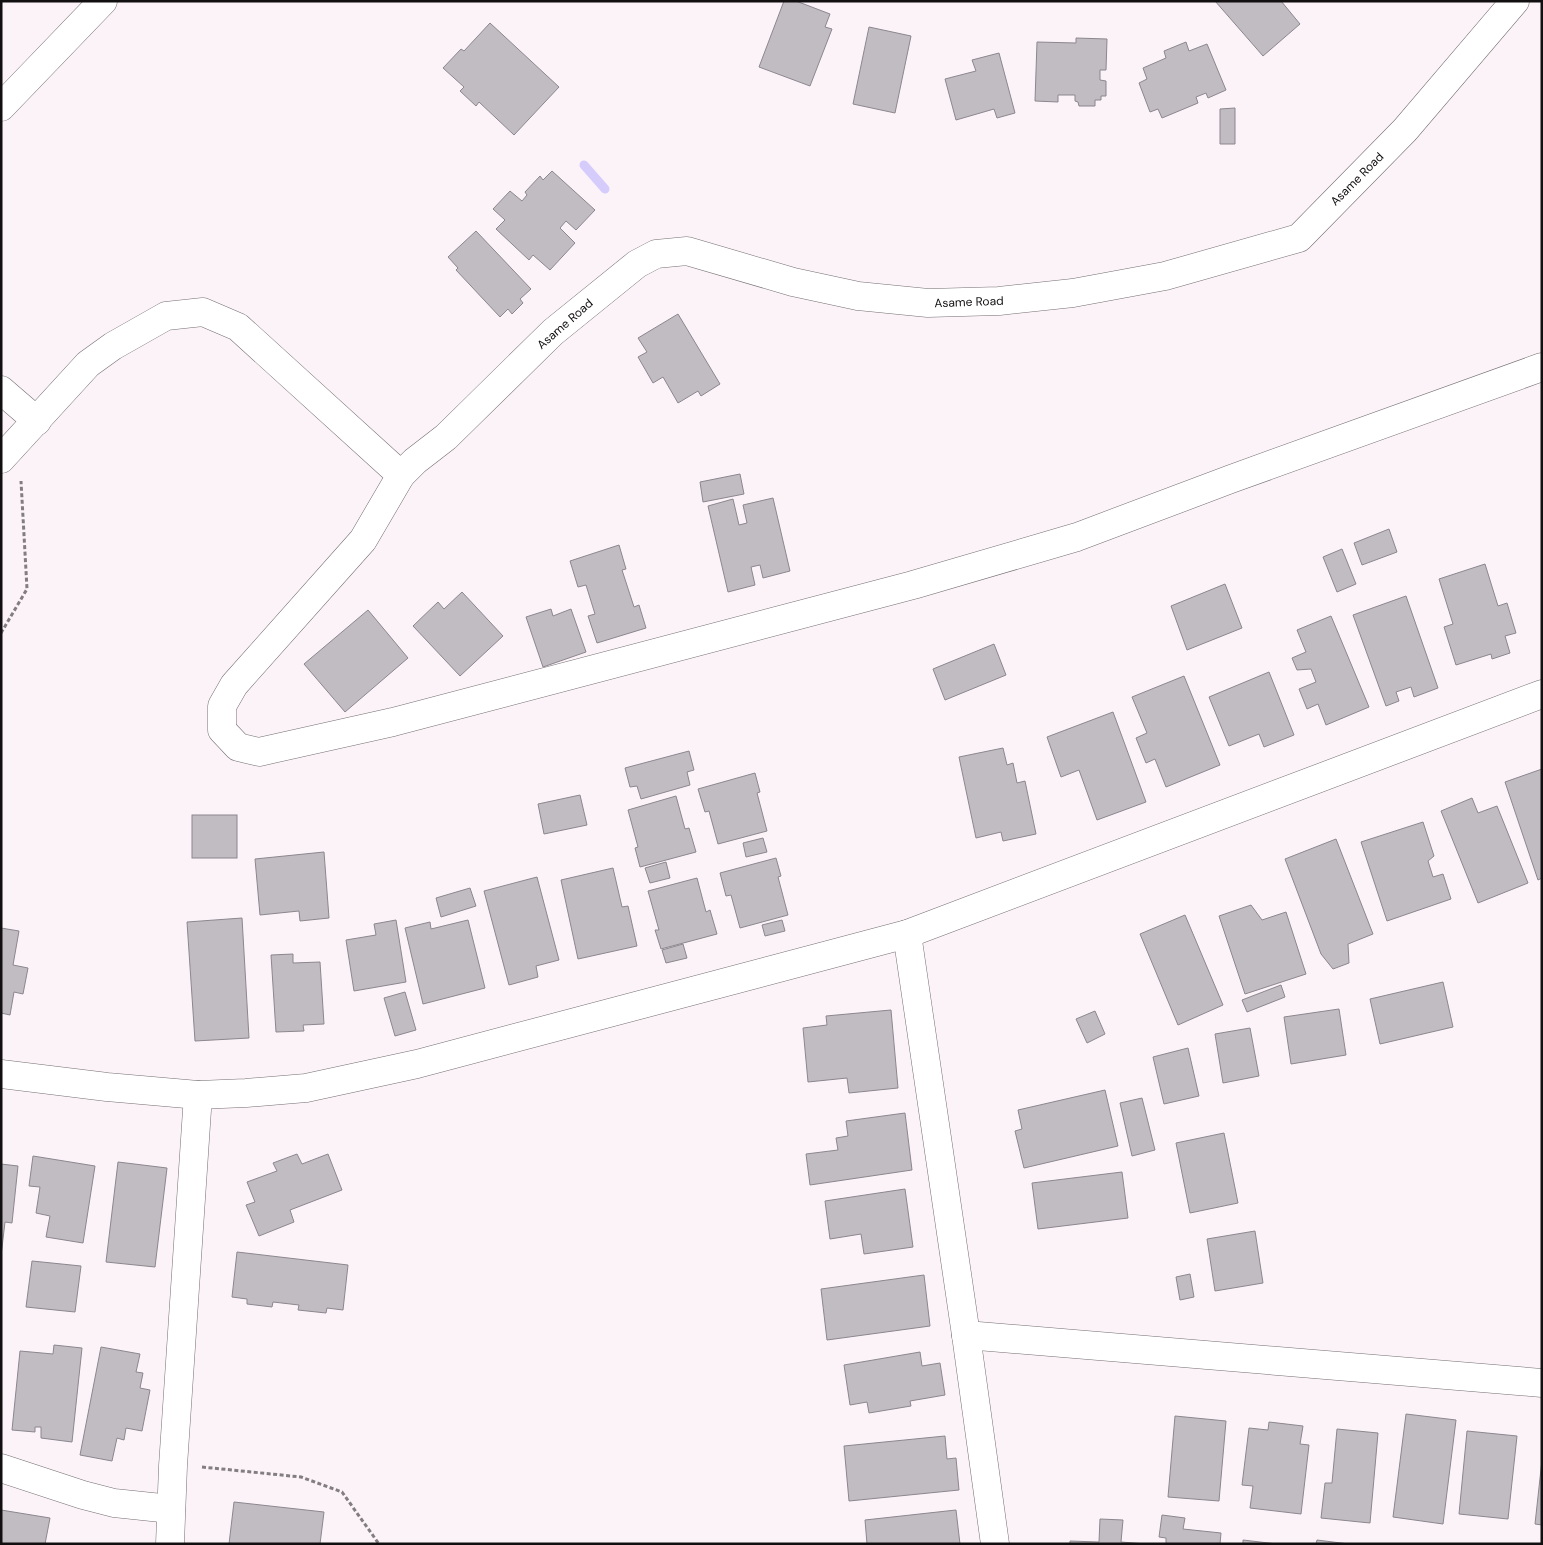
<svg xmlns="http://www.w3.org/2000/svg" width="1543" height="1545" viewBox="0 0 1543 1545" font-family="'DM Sans',sans-serif">
<style>
.lines{fill:none;stroke-linecap:round;stroke-linejoin:round}
.stream{stroke:#d6ccfc;stroke-width:9}
.building{fill:#c0bcc2;stroke:#8c878e}
.minor-casing{stroke:#756e72;stroke-width:29}
.path{stroke:#837d81;stroke-width:3;stroke-dasharray:4 2.5;stroke-linecap:butt}
.minor{stroke:#fff;stroke-width:28}
.labels{text-anchor:middle;dominant-baseline:central;stroke-width:4;stroke-linejoin:round;paint-order:stroke}
.street-label{font-size:12px;fill:#120f11;stroke:#fff}
</style>
<rect width="100%" height="100%" fill="#fbf3f8"/>
<g class="lines">
<polyline class="stream" points="584,165 605,189"/>
</g>
<g class="building">
<polygon points="784,1 796,1 830,14 825,27 832,29 810,86 759,67"/>
<polygon points="1215,1 1281,1 1300,24 1263,56"/>
<polygon points="490,23 559,87 514,135 479,102 476,106 460,91 464,87 443,68 461,49 464,51"/>
<polygon points="869,27 911,36 895,113 853,104"/>
<polygon points="1076,38 1107,39 1106,70 1100,70 1100,80 1106,81 1106,96 1101,96 1101,100 1095,100 1095,106 1079,106 1078,102 1075,101 1075,95 1058,95 1058,102 1035,101 1037,42 1076,43"/>
<polygon points="1186,42 1189,51 1207,44 1226,90 1208,98 1206,93 1196,97 1198,103 1162,118 1158,109 1150,112 1139,83 1147,79 1143,68 1166,58 1164,51"/>
<polygon points="999,53 1015,113 997,118 994,109 956,120 945,79 976,71 972,60"/>
<polygon points="1235,108 1235,144 1220,144 1220,109"/>
<polygon points="552,171 595,210 576,230 566,221 560,228 575,243 550,270 533,255 529,260 496,229 505,220 493,209 510,191 522,201 527,195 525,192 540,176 543,180"/>
<polygon points="476,231 531,289 520,299 523,303 512,314 508,309 500,317 456,270 458,268 448,257"/>
<polygon points="678,314 720,384 701,396 698,391 678,403 663,377 653,383 638,357 647,352 638,338"/>
<polygon points="740,474 744,494 703,502 700,482"/>
<polygon points="773,498 790,571 763,578 760,565 751,567 755,585 728,592 708,506 733,499 739,525 747,523 743,505"/>
<polygon points="1389,529 1397,552 1362,565 1354,543"/>
<polygon points="619,545 626,569 622,570 634,607 639,605 646,628 597,643 588,616 595,614 586,585 578,587 570,561"/>
<polygon points="1342,549 1356,584 1337,592 1323,557"/>
<polygon points="1485,564 1498,606 1507,603 1516,633 1505,636 1510,653 1492,659 1491,654 1456,665 1444,627 1453,624 1439,579"/>
<polygon points="1225,584 1242,628 1187,650 1171,606"/>
<polygon points="462,592 503,636 460,676 413,626 438,602 444,609"/>
<polygon points="1406,596 1438,688 1414,697 1411,687 1396,692 1399,701 1386,706 1353,615"/>
<polygon points="551,609 553,616 571,609 586,652 543,667 526,617"/>
<polygon points="368,610 408,658 345,712 304,664"/>
<polygon points="1331,616 1369,707 1326,725 1318,704 1307,709 1299,689 1316,682 1311,669 1297,670 1292,658 1306,652 1297,630"/>
<polygon points="994,644 1006,675 945,700 933,669"/>
<polygon points="1269,672 1294,735 1264,747 1259,734 1229,746 1209,697"/>
<polygon points="1184,676 1220,765 1166,787 1155,759 1146,763 1136,738 1147,733 1132,697"/>
<polygon points="1113,712 1146,802 1097,820 1079,770 1061,777 1047,737"/>
<polygon points="1003,748 1007,765 1013,763 1017,783 1025,781 1036,834 1003,841 1001,832 976,838 959,757"/>
<polygon points="689,751 694,770 687,772 690,785 641,799 637,786 630,787 625,768"/>
<polygon points="1542,769 1542,878 1538,880 1505,782"/>
<polygon points="755,773 760,792 757,793 767,831 718,844 709,811 705,812 698,789"/>
<polygon points="580,795 587,825 544,834 538,804"/>
<polygon points="676,796 685,829 689,828 696,852 640,867 635,848 638,847 628,810"/>
<polygon points="1472,798 1478,813 1497,806 1528,883 1478,903 1441,811"/>
<rect x="192" y="815" width="45" height="43"/>
<polygon points="1423,822 1434,856 1428,861 1433,877 1443,874 1451,899 1387,921 1361,842"/>
<polygon points="763,838 767,852 746,857 743,843"/>
<polygon points="1336,839 1373,934 1348,944 1349,963 1333,969 1321,954 1285,859"/>
<polygon points="324,852 329,918 300,921 299,911 260,915 255,859"/>
<polygon points="776,858 781,876 778,877 788,915 740,928 731,895 726,896 720,873"/>
<polygon points="666,862 670,878 650,883 645,868"/>
<polygon points="613,868 622,907 628,906 637,946 578,959 561,880"/>
<polygon points="537,877 559,960 536,966 538,977 509,985 484,891"/>
<polygon points="697,878 706,912 710,910 717,934 661,949 655,930 659,930 648,891"/>
<polygon points="470,888 476,906 441,917 436,898"/>
<polygon points="1251,905 1262,920 1286,912 1306,974 1245,994 1219,916"/>
<polygon points="1185,915 1223,1005 1178,1025 1140,934"/>
<polygon points="242,918 249,1038 195,1041 187,922"/>
<polygon points="396,920 406,982 354,991 346,940 376,935 374,924"/>
<polygon points="468,920 485,988 423,1004 405,928 430,922 431,929"/>
<polygon points="782,920 785,931 765,936 762,925"/>
<polygon points="1,928 19,931 13,965 28,968 23,994 14,992 10,1015 1,1013"/>
<polygon points="683,944 687,958 666,963 662,950"/>
<polygon points="293,954 293,963 320,962 324,1024 303,1025 304,1031 276,1032 271,955"/>
<polygon points="1443,982 1453,1027 1380,1044 1370,999"/>
<polygon points="1281,985 1285,997 1247,1012 1242,1000"/>
<polygon points="405,992 416,1030 395,1036 384,998"/>
<polygon points="1339,1009 1346,1055 1291,1064 1284,1017"/>
<polygon points="891,1010 898,1088 849,1093 847,1078 808,1082 803,1028 827,1025 826,1016"/>
<polygon points="1095,1011 1105,1034 1087,1043 1076,1019"/>
<polygon points="1250,1028 1259,1076 1223,1083 1215,1034"/>
<polygon points="1188,1048 1199,1096 1164,1104 1153,1057"/>
<polygon points="1105,1090 1118,1146 1024,1168 1015,1131 1022,1129 1018,1110"/>
<polygon points="1142,1098 1155,1150 1132,1156 1120,1103"/>
<polygon points="905,1113 912,1170 810,1185 806,1154 838,1150 836,1138 848,1136 846,1121"/>
<polygon points="1224,1133 1238,1203 1190,1213 1176,1143"/>
<polygon points="297,1154 302,1164 328,1154 342,1190 290,1210 294,1222 259,1236 246,1205 255,1202 247,1182 277,1171 273,1163"/>
<polygon points="33,1156 95,1166 83,1243 46,1237 50,1216 36,1213 40,1187 29,1186"/>
<polygon points="118,1162 167,1168 155,1267 106,1262"/>
<polygon points="1,1164 18,1166 12,1223 5,1222 1,1256"/>
<polygon points="1122,1172 1128,1218 1038,1229 1032,1183"/>
<polygon points="905,1189 913,1247 864,1254 861,1234 830,1239 825,1201"/>
<polygon points="1255,1231 1263,1283 1215,1291 1207,1239"/>
<polygon points="237,1252 348,1265 343,1310 327,1308 326,1313 298,1310 299,1305 273,1302 272,1307 247,1304 247,1299 232,1297"/>
<polygon points="32,1261 81,1266 75,1312 26,1307"/>
<polygon points="1190,1274 1194,1297 1180,1300 1176,1277"/>
<polygon points="924,1275 930,1326 827,1340 821,1289"/>
<polygon points="54,1345 82,1348 72,1442 41,1438 41,1427 35,1427 35,1432 12,1430 20,1351 53,1354"/>
<polygon points="101,1347 140,1354 136,1372 143,1373 140,1388 150,1390 142,1431 126,1428 124,1440 117,1438 112,1461 80,1455"/>
<polygon points="920,1352 922,1366 940,1363 945,1395 910,1401 911,1406 869,1413 867,1402 850,1405 844,1365"/>
<polygon points="1406,1414 1456,1420 1443,1524 1393,1517"/>
<polygon points="1175,1416 1226,1421 1219,1501 1168,1497"/>
<polygon points="1269,1422 1303,1426 1300,1444 1309,1445 1301,1514 1250,1508 1253,1486 1242,1485 1249,1428 1268,1430"/>
<polygon points="1337,1429 1378,1433 1370,1523 1321,1518 1325,1483 1332,1483"/>
<polygon points="1467,1431 1517,1436 1508,1519 1459,1514"/>
<polygon points="945,1436 947,1459 956,1458 959,1490 849,1501 844,1446"/>
<polygon points="1542,1460 1542,1525 1535,1524"/>
<polygon points="234,1502 324,1512 320,1544 229,1544"/>
<polygon points="1,1510 50,1518 45,1544 1,1544"/>
<polygon points="956,1510 960,1544 867,1544 865,1520"/>
<polygon points="1162,1515 1185,1518 1183,1529 1221,1533 1220,1544 1166,1544 1166,1538 1159,1537"/>
<polygon points="1100,1519 1123,1520 1121,1542 1146,1544 1070,1544 1070,1541 1099,1542"/>
<polygon points="1243,1540 1277,1544 1243,1544"/>
<polygon points="1317,1540 1349,1544 1316,1544"/>
</g>
<g class="lines">
<g class="minor-casing">
<g id="minor">
<polyline points="1,107 103,1"/>
<polyline points="1,390 37,421"/>
<polyline points="1,459 88,364 113,346 166,316 203,312 238,327 401,475 363,540 234,685 222,706 222,730 238,747 259,752 393,722 913,585 1077,537 1231,479 1542,367"/>
<polyline points="401,475 415,461 446,437 553,332 637,264 656,254 687,251 793,282 858,296 928,303 999,301 1073,293 1165,276 1299,238 1405,130 1515,1"/>
<polyline points="907,934 966,1335 995,1544"/>
<polyline points="1,1074 107,1087 198,1095 246,1093 306,1088 417,1064 907,934 1542,694"/>
<polyline points="966,1335 1542,1383"/>
<polyline points="1,1468 83,1495 114,1503 171,1509"/>
<polyline points="170,1544 173,1466 198,1095"/>
</g>
</g>
<g class="path">
<polyline points="1,633 27,589 21,481"/>
<polyline points="202,1467 301,1477 342,1492 379,1544"/>
</g>
<use href="#minor" class="minor"/>
</g>
<g class="labels">
<g class="street-label">
<text transform="translate(1357 179) rotate(-45)">Asame Road</text>
<text transform="translate(969 302) rotate(-2)">Asame Road</text>
<text transform="translate(565 324) rotate(-41)">Asame Road</text>
</g>
</g>
<rect width="1543" height="1545" fill="none" stroke="#120f11" stroke-width="5"/>
</svg>
